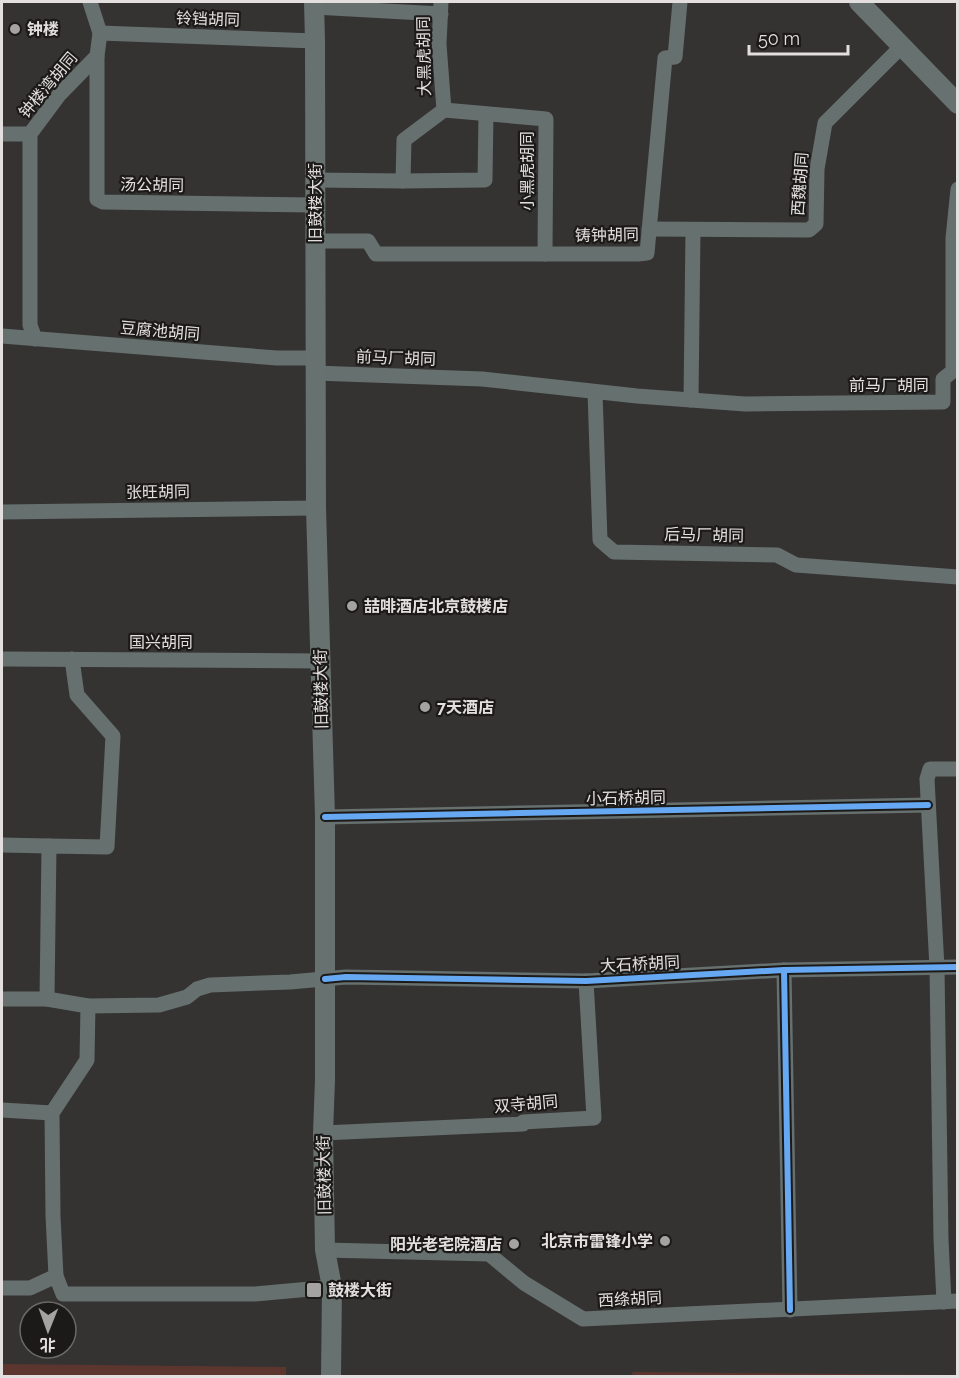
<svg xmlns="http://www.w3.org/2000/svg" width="959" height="1378" viewBox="0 0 959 1378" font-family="Raleway,'Noto Sans SC',sans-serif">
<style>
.green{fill:#5d352f}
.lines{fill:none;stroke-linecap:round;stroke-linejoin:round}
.minor{stroke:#66706f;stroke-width:15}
.major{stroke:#67716f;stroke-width:20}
.cycleway-casing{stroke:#1c1a19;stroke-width:10}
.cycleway{stroke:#66a8f1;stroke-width:6}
.poi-dot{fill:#a5a2a2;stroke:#1c1a19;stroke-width:2}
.labels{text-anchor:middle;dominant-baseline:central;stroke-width:4.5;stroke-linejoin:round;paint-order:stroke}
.street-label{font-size:16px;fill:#e2dfde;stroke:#1c1a19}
.poi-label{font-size:16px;font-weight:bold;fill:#e2dfde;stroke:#1c1a19;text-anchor:start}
</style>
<rect width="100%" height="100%" fill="#353232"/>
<g class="green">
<polygon points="2,1364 286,1367 286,1376 2,1376"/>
<polygon points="632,1372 953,1375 954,1376 633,1376"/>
</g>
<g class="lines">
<g class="minor">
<polyline points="314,7 441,14"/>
<polyline points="100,33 315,41"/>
<polyline points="97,56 97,199 103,202 315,205"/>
<polyline points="444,110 546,119 545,254"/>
<polyline points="2,134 30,134"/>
<polyline points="315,180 403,181 485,180 486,114"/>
<polyline points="403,181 404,140 444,110 439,44 441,2"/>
<polyline points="649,229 809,230 816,224 817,169 825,123 902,46"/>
<polyline points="314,241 368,241 376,254 638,254 647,253 665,58 675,57 680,2"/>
<polyline points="2,336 277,358 315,358"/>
<polyline points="35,339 30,325 30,134 59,95 97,56 100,33 90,2"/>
<polyline points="315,373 482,379 637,396 745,404 943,402 943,379 953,371 953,238 958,189"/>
<polyline points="595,392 600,540 614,552 777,555 796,565 958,577"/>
<polyline points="691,400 693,230"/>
<polyline points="2,512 316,508"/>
<polyline points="2,659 321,661"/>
<polyline points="325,817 928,805"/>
<polyline points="2,845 49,846"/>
<polyline points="784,970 790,1310"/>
<polyline points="2,999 47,999 88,1006 159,1005 187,997 197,989 210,985 290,982 346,977 586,981 784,970 958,967"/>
<polyline points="47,999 49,846 107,847 113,736 77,695 72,659"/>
<polyline points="88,1006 87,1060 52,1113 53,1216 56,1276 63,1294 255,1294 332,1287"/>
<polyline points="2,1110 52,1113"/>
<polyline points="323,1133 523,1124 523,1122 594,1118 586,981"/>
<polyline points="325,1250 489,1254 524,1283 583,1319 958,1301"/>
<polyline points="2,1288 30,1288 56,1276"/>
<polyline points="944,1302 941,1239 937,968 927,779 930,769 958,769"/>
</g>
<g class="major">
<polyline points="314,2 315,41 316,508 325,817 325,1080 323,1133 325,1250 332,1287 331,1376"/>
<polyline points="859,2 958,104"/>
</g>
<g class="cycleway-casing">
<g id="cycleway">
<polyline points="325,817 928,805"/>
<polyline points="784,970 790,1310"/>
<polyline points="325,979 346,977 586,981 784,970 958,967"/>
</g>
</g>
<use href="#cycleway" class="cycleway"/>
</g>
<g class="poi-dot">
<circle cx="15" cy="29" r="6"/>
<circle cx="352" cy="606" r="6"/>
<circle cx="425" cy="707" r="6"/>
<circle cx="665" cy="1241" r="6"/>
<circle cx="514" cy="1244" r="6"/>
<rect x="306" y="1282" width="16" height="16" rx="3"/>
</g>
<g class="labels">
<g class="street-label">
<text transform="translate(208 19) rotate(2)">铃铛胡同</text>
<text transform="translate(424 56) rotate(-91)">大黑虎胡同</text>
<text transform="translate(48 85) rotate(-50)">钟楼湾胡同</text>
<text transform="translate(527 171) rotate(-90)">小黑虎胡同</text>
<text transform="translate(800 184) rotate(-86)">西魏胡同</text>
<text transform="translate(152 185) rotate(1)">汤公胡同</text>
<text transform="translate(315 203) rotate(-90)">旧鼓楼大街</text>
<text transform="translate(607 235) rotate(-1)">铸钟胡同</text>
<text transform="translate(160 331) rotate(5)">豆腐池胡同</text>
<text transform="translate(396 358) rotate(2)">前马厂胡同</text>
<text x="889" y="385">前马厂胡同</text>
<text transform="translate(158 492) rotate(-1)">张旺胡同</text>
<text transform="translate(704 535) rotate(1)">后马厂胡同</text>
<text x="161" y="642">国兴胡同</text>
<text transform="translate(321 689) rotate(-91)">旧鼓楼大街</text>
<text transform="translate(626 798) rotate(-1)">小石桥胡同</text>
<text transform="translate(640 964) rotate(-3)">大石桥胡同</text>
<text transform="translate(526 1104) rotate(-5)">双寺胡同</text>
<text transform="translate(324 1175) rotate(-91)">旧鼓楼大街</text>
<text transform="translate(630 1299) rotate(-3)">西绦胡同</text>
</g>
<g class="poi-label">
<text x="27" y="29">钟楼</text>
<text x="364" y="606">喆啡酒店北京鼓楼店</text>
<text x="437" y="707">7天酒店</text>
<text x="653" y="1241" text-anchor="end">北京市雷锋小学</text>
<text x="502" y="1244" text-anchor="end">阳光老宅院酒店</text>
<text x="328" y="1290">鼓楼大街</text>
</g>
</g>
<rect width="959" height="1378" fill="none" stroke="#e2dfde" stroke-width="6"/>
<g transform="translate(48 1330) rotate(181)"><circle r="28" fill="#1c1a19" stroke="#6b6968" stroke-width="1.5"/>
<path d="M0-4.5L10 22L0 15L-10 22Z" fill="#a5a2a2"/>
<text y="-9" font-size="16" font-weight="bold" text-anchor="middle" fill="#e2dfde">北</text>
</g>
<path d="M749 45v9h99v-9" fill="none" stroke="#e2dfde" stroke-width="3"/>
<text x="758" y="45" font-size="18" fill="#e2dfde" stroke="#1c1a19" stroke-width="4.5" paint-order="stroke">50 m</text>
</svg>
